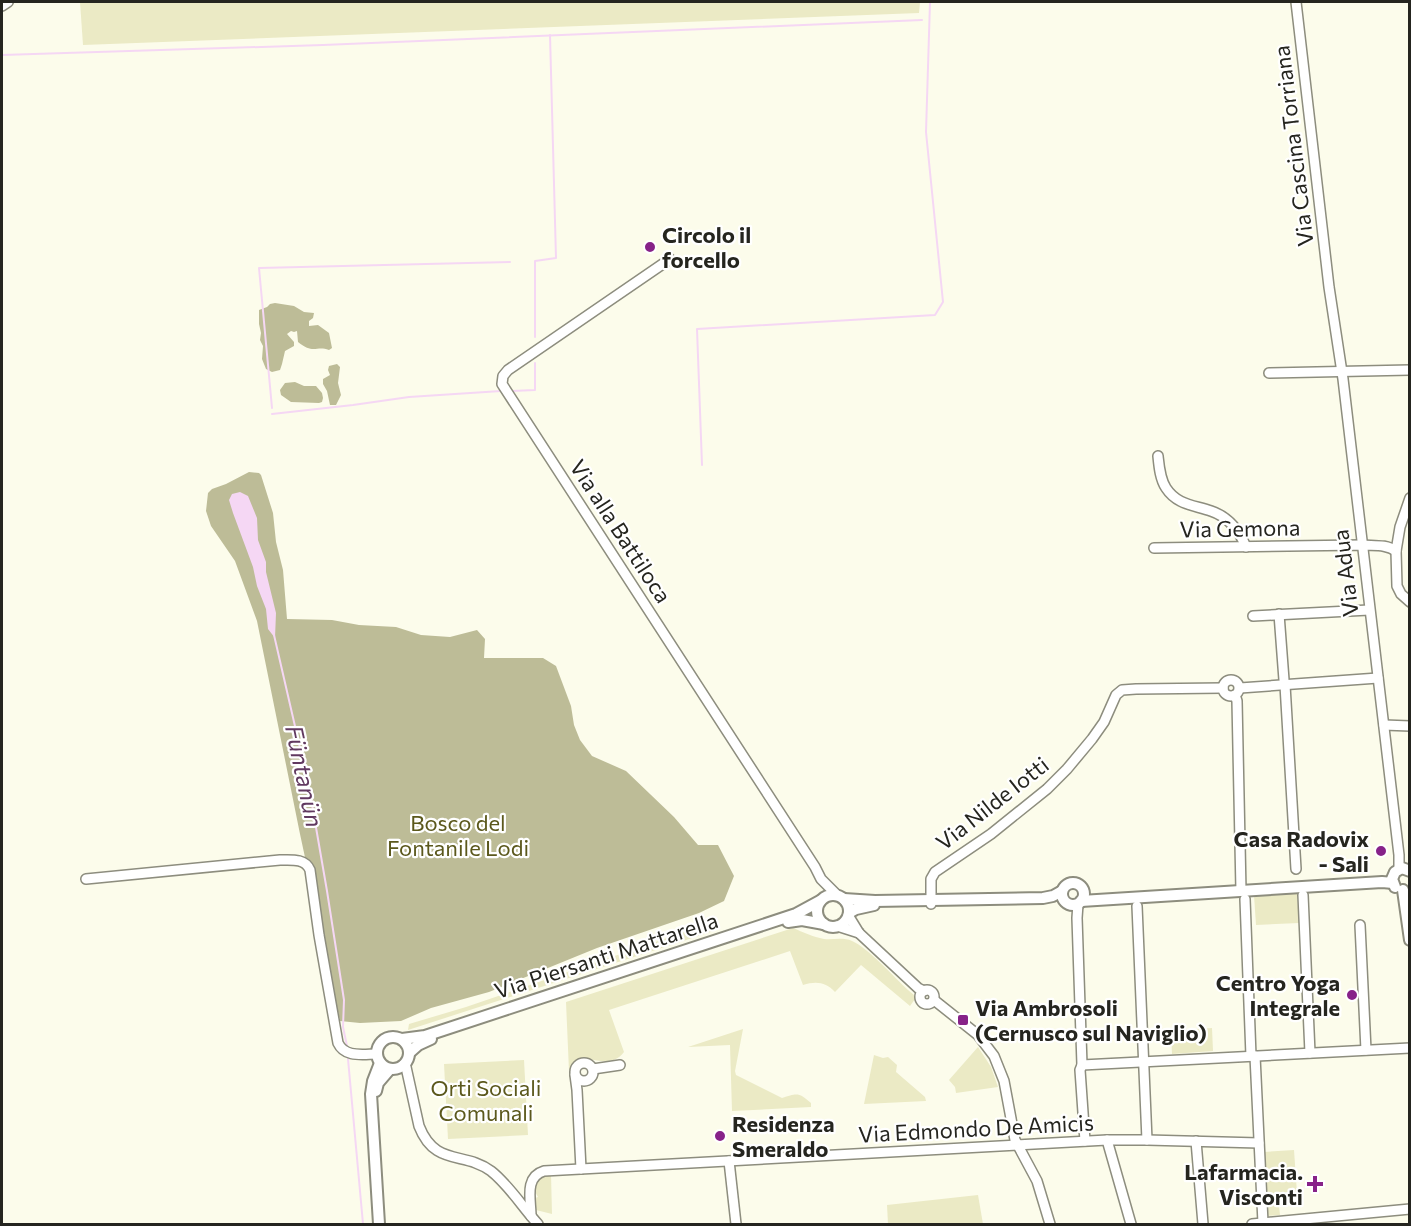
<svg xmlns="http://www.w3.org/2000/svg" width="1411" height="1226" viewBox="0 0 1411 1226" font-family="Commissioner,sans-serif">
<style>
.green{fill:#ebeac5}
.forest{fill:#bdbc97}
.water{fill:#f5d7f4}
.lines{fill:none;stroke-linecap:round;stroke-linejoin:round}
.stream{stroke:#f5d7f4;stroke-width:2}
.minor-casing{stroke:#8d8d7e;stroke-width:12}
.tertiary-casing{stroke:#8d8d7e;stroke-width:14}
.minor{stroke:#fff;stroke-width:9}
.tertiary{stroke:#fff;stroke-width:10}
.poi-dot{fill:#872289;stroke:#fff;stroke-width:2}
.labels{text-anchor:middle;dominant-baseline:central;stroke-width:4.5;stroke-linejoin:round;paint-order:stroke}
.street-label{font-size:22px;fill:#25251f;stroke:#fff}
.poi-label{font-size:22px;font-weight:bold;fill:#25251f;stroke:#fff;text-anchor:start}
.park-label{font-size:22px;fill:#5b581c;stroke:#fff}
.water-label{font-size:24px;font-style:italic;fill:#613960;stroke:#fff}
</style>
<rect width="100%" height="100%" fill="#fcfceb"/>
<g class="green">
<polygon points="80,2 920,2 919,13 83,45"/>
<polygon points="1297,892 1299,923 1256,925 1254,895"/>
<polygon points="711,923 714,931 408,1030 409,1024 466,1007"/>
<path d="M793 928C803 932 813 937 824 939 833 940 843 937 852 941 867 947 895 978 908 990L914 995 915 999 910 1006 861 965 835 992C826 982 816 981 803 985L790 951 609 1010 624 1052C607 1075 581 1044 569 1071L566 1002Z"/>
<polygon points="1212,1028 1213,1051 1172,1054 1171,1031"/>
<path d="M743 1029 735 1071 736 1075 782 1098C797 1093 799 1092 811 1103V1107L732 1111 730 1045 688 1047Z"/>
<polygon points="978,1047 991,1067 998,1087 956,1093 955,1087 949,1080"/>
<polygon points="874,1055 883,1058 888,1057 897,1065 896,1072 925,1097 926,1101 864,1104"/>
<polygon points="524,1060 528,1135 448,1139 444,1064"/>
<polygon points="1294,1150 1297,1193 1278,1196 1280,1215 1266,1216 1263,1152"/>
<path d="M551 1174 552 1214 536 1210 535 1198 538 1197C530 1184 537 1175 551 1174Z"/>
<polygon points="978,1195 983,1224 888,1224 887,1205"/>
</g>
<g class="forest">
<path d="M275 303 294 306 304 312 314 313 313 318 309 321V326L318 325 329 333 332 348 329 350C316 345 314 355 298 342L297 331 294 332 291 331 287 334 294 342V346L285 351 282 364 280 370 272 372 266 369 262 359 263 346 260 340 261 333 259 324V310L267 307 270 304Z"/>
<polygon points="337,364 340,367 338,383 341,395 336,405 330,405 327,391 323,384 323,379 330,375 328,370 329,366"/>
<polygon points="295,382 304,386 316,386 322,393 323,398 322,402 319,403 291,402 281,395 280,390 285,383"/>
<polygon points="249,472 259,473 261,475 273,513 276,542 283,570 287,619 332,620 359,625 396,627 421,635 450,637 477,630 485,639 484,658 543,658 556,666 571,706 574,725 580,740 592,756 626,771 674,817 698,845 718,845 734,876 724,901 699,913 597,948 489,992 431,1008 401,1021 360,1023 340,1021 300,834 257,621 235,561 211,526 206,511 208,493 212,489 226,484"/>
</g>
<polygon class="water" points="240,492 248,496 257,518 258,540 266,562 266,572 276,613 275,638 268,629 266,609 257,586 253,567 233,513 229,500 232,494"/>
<g class="lines">
<g class="stream">
<polyline points="2,55 323,45 922,20"/>
<polyline points="535,337 535,261 556,258 550,35"/>
<polyline points="512,391 535,390 535,363"/>
<polyline points="272,408 259,268 510,262"/>
<polyline points="272,414 353,405 409,397 501,391"/>
<polyline points="702,465 697,329 935,315 943,302 926,132 930,2"/>
<polyline points="274,635 309,787 327,891 344,1000 343,1027 347,1046"/>
<polyline points="348,1059 363,1224"/>
</g>
<g class="minor-casing">
<g id="minor">
<polyline points="1296,2 1329,287 1343,379 1399,855 1399,869"/>
<polyline points="2,6 8,2"/>
<polyline points="670,259 508,370 503,376 502,384 815,867 821,879 837,895"/>
<polyline points="1269,373 1410,370"/>
<path d="M1158 456C1159 466 1160 479 1166 488 1177 505 1194 505 1211 511 1229 517 1239 530 1246 547"/>
<polyline points="1410,498 1400,527 1396,551 1397,586 1401,594 1410,602"/>
<path d="M1154 548 1362 545C1374 546 1386 544 1396 551"/>
<polyline points="1279,614 1284,680"/>
<polyline points="1253,616 1369,610"/>
<circle cx="1231" cy="688" r="8"/>
<polyline points="1285,685 1296,869"/>
<polyline points="1240,688 1378,678"/>
<polyline points="1235,695 1237,701 1241,891"/>
<polyline points="1384,725 1410,726"/>
<path d="M86 879 280 860C291 860 305 858 310 870L319 935 338 1043C345 1058 363 1054 377 1054"/>
<polyline points="1303,895 1310,1053"/>
<polyline points="1245,899 1251,1056"/>
<polyline points="931,904 931,879 935,872 991,834 1047,789 1067,769 1092,739 1104,722 1116,695 1122,690 1136,689 1223,688"/>
<polyline points="1078,904 1077,918 1082,1065 1080,1070 1085,1141"/>
<polyline points="1137,906 1147,1140"/>
<polyline points="848,915 859,933 918,988 924,991"/>
<polyline points="1360,925 1366,1050"/>
<polyline points="837,926 859,933"/>
<circle cx="927" cy="997" r="7"/>
<polyline points="934,1000 978,1035 994,1056 1004,1081 1015,1140 1037,1181 1050,1224"/>
<polyline points="1255,1056 1263,1223"/>
<circle cx="584" cy="1072" r="9"/>
<path d="M403 1065 406 1067 419 1126C435 1167 464 1151 491 1171 509 1185 523 1208 538 1224"/>
<polyline points="1082,1065 1410,1048"/>
<polyline points="593,1069 620,1065"/>
<polyline points="575,1075 577,1090 581,1169"/>
<polyline points="1107,1140 1131,1224"/>
<polyline points="1196,1141 1203,1224"/>
<polyline points="729,1161 736,1224"/>
<path d="M531 1216C531 1200 524 1177 544 1171L1107 1140H1147L1259 1143"/>
<polyline points="1252,1224 1410,1209"/>
</g>
</g>
<g class="tertiary-casing">
<g id="tertiary">
<circle cx="1073" cy="894" r="11"/>
<polyline points="1395,887 1392,879 1395,872 1402,868 1410,871"/>
<polyline points="1403,890 1410,940"/>
<circle cx="833" cy="911" r="16"/>
<polyline points="844,899 875,901 1043,898 1053,896 1062,891"/>
<polyline points="1081,901 1382,882 1393,883"/>
<polyline points="849,913 856,909 874,905"/>
<polyline points="788,922 802,920 824,924"/>
<circle cx="393" cy="1053" r="16"/>
<polyline points="402,1039 425,1036 796,914 820,901"/>
<polyline points="409,1053 418,1045 431,1039"/>
<polyline points="376,1091 378,1083 390,1069"/>
<polyline points="379,1224 371,1094 373,1081 380,1063"/>
</g>
</g>
<use href="#minor" class="minor"/>
<use href="#tertiary" class="tertiary"/>
</g>
<g class="poi-dot">
<circle cx="650" cy="247" r="6"/>
<circle cx="1381" cy="851" r="6"/>
<circle cx="1352" cy="995" r="6"/>
<rect x="957" y="1014" width="12" height="12" rx="3"/>
<circle cx="720" cy="1136" r="6"/>
<path d="M1312 1175h6v6h6v6h-6v6h-6v-6h-6v-6h6z"/>
</g>
<g class="labels">
<g class="street-label">
<text transform="translate(1293 146) rotate(-97)">Via Cascina Torriana</text>
<text transform="translate(1240 528) rotate(-1)">Via Gemona</text>
<text transform="translate(621 531) rotate(57)">Via alla Battiloca</text>
<text transform="translate(1345 573) rotate(-97)">Via Adua</text>
<text transform="translate(992 803) rotate(-38)">Via Nilde Iotti</text>
<text transform="translate(606 955) rotate(-18)">Via Piersanti Mattarella</text>
<text transform="translate(976 1128) rotate(-3)">Via Edmondo De Amicis</text>
</g>
<g class="poi-label">
<text x="662" y="234">Circolo il<tspan x="662" dy="25">forcello</tspan></text>
<text x="1369" y="838" text-anchor="end">Casa Radovix<tspan x="1369" dy="25">- Sali</tspan></text>
<text x="1340" y="982" text-anchor="end">Centro Yoga<tspan x="1340" dy="25">Integrale</tspan></text>
<text x="975" y="1007">Via Ambrosoli<tspan x="975" dy="25">(Cernusco sul Naviglio)</tspan></text>
<text x="732" y="1123">Residenza<tspan x="732" dy="25">Smeraldo</tspan></text>
<text x="1303" y="1171" text-anchor="end">Lafarmacia.<tspan x="1303" dy="25">Visconti</tspan></text>
</g>
<g class="park-label">
<text x="458" y="822">Bosco del<tspan x="458" dy="25">Fontanile Lodi</tspan></text>
<text x="486" y="1087">Orti Sociali<tspan x="486" dy="25">Comunali</tspan></text>
</g>
<g class="water-label">
<text transform="translate(305 776) rotate(78)">Füntanün</text>
</g>
</g>
<rect width="1411" height="1226" fill="none" stroke="#25251f" stroke-width="6"/>
</svg>
